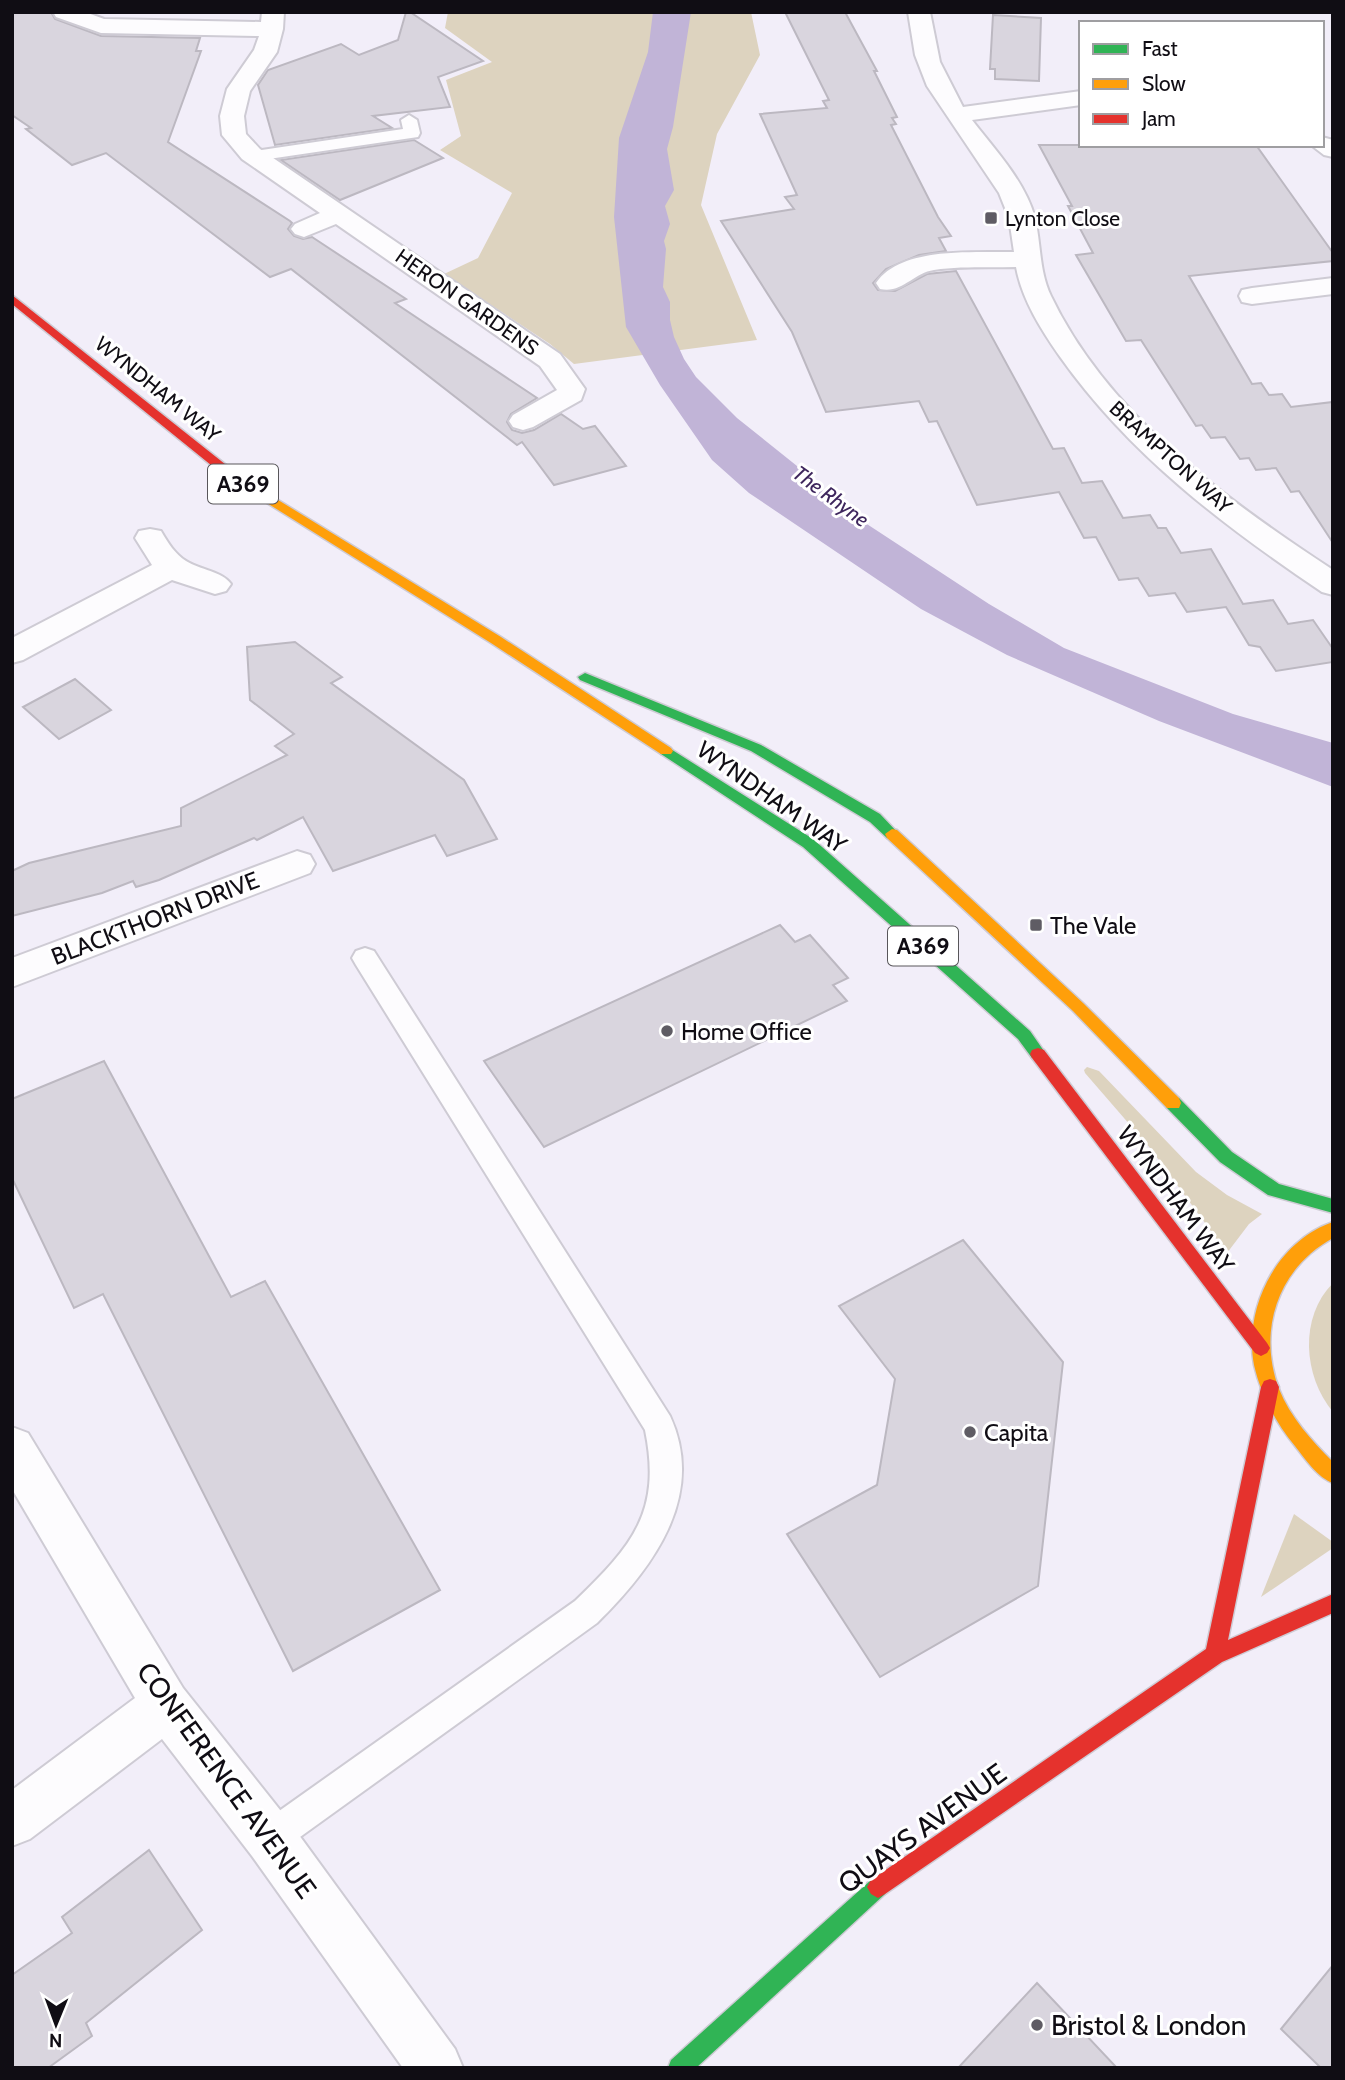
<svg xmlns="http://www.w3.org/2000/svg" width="1345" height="2080" viewBox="0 0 1345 2080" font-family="Cabin,sans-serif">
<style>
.green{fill:#ddd3bf}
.water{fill:#c1b4d7}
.building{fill:#d9d5de;stroke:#bcb8c1;stroke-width:2}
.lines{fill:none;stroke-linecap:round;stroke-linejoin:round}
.lane-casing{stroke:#cecbd4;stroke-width:4}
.street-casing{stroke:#cecbd4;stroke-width:4}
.fast-casing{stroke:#cecbd4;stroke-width:3}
.slow-casing{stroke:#cecbd4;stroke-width:3}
.jam-casing{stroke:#cecbd4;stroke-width:3}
.lane{fill:#fdfcfe;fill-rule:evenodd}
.street{fill:#fdfcfe;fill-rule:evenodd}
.fast{fill:#30b455;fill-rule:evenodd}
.slow{fill:#ff9f0a;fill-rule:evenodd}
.jam{fill:#e5322d;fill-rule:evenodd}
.poi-dot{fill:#5f5c64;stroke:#fff;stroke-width:2.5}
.labels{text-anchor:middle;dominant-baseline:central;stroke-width:6;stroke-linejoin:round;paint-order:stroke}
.far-poi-label{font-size:21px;fill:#100d14;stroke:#fff;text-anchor:start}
.far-street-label{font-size:21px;fill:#100d14;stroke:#fff}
.far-water-label{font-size:21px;font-style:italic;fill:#3e265d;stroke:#fff}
.shield{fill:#fff;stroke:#58565a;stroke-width:2}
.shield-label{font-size:23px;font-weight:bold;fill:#100d14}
.street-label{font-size:24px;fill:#100d14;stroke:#fff}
.poi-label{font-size:24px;fill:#100d14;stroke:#fff;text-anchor:start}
.near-street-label{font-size:28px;fill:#100d14;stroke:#fff}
.near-poi-label{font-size:28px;fill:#100d14;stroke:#fff;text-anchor:start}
</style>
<rect width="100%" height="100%" fill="#f2eef9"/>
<g class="green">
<polygon points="448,12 751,12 760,55 717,134 701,205 757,340 574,364 550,344 444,274 478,258 512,193 440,150 461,136 446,80 492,62 445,28"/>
<polygon points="1087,1067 1099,1071 1196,1172 1227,1195 1262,1214 1249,1224 1227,1253 1150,1148 1085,1073 1084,1070"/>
<path d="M1333 1283V1412C1303 1376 1299 1317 1333 1283Z"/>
<polygon points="1294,1514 1333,1542 1333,1548 1261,1597"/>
</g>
<polygon class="water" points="653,12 691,12 673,127 667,149 674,190 665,206 670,224 664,241 666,249 663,287 670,302 670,320 674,337 684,359 696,377 737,418 802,470 825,493 847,511 989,604 1064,648 1233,714 1333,743 1333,787 1159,721 1007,655 921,609 749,493 712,460 660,385 626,327 614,217 619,138 648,52"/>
<g class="building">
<polygon points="12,12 51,12 55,19 101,36 200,38 196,51 201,51 168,142 290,221 292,223 288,229 294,236 303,239 312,237 406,299 395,303 537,398 511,414 507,422 512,430 522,433 534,430 561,414 583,429 595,426 626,466 554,485 522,442 517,445 291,269 270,277 106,153 72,165 26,129 31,128 12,115"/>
<polygon points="406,12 410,12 483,61 438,77 450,107 373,116 392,128 275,145 258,85 268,70 341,44 359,55 398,40"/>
<polygon points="785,12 845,12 877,71 874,71 897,117 892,118 896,124 891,125 938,217 951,236 939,238 946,251 919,255 886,269 873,283 878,290 895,291 927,274 956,271 1053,449 1064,448 1082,483 1102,481 1123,518 1150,515 1158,528 1166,528 1181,553 1211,549 1243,604 1273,600 1288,624 1313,620 1333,649 1333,662 1276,671 1260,647 1249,645 1226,607 1187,612 1175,593 1149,596 1138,578 1119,580 1096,537 1084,538 1059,492 977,505 937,421 929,422 919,401 826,412 792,332 721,221 794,209 785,197 797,195 760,114 827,108 823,101 829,100"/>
<polygon points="993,15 1041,18 1039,81 995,79 995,69 990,69"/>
<polygon points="414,140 443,158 340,200 281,160"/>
<polygon points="1039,145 1256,145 1333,253 1333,261 1189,276 1252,384 1261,383 1269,395 1282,394 1291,407 1333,402 1333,543 1299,491 1291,492 1276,468 1256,470 1249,458 1240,459 1225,437 1211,438 1202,425 1196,426 1141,340 1126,341 1076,255 1093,253 1068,206 1072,206"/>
<polygon points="295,642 342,677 331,683 464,780 497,839 447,856 435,835 333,871 303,817 257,840 254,838 159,880 136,887 133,881 102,893 12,916 12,871 29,863 181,826 181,808 287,755 275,746 294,734 250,700 247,647"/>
<polygon points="75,679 111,710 59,739 23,707"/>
<polygon points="780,925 795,942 810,935 848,978 833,985 847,1001 544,1147 484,1061"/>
<polygon points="104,1061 231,1297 265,1281 440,1590 293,1671 103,1294 74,1308 12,1178 12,1099"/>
<polygon points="963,1240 1063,1362 1038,1586 880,1677 787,1534 877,1485 895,1379 839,1306"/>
<polygon points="149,1850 202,1930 86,2023 92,2036 48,2068 12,2068 12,1975 72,1933 62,1917"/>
<polygon points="1333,1965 1333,2068 1321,2068 1281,2029"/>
<polygon points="1037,1983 1117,2068 958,2068"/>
</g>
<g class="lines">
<g class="lane-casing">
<g id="lane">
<polygon points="409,115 417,120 420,133 418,137 255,161 247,156 255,151 403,129 401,120"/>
<path d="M365 948 374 951 670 1416C707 1496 652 1569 597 1623L282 1850 270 1855 258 1850 253 1838 258 1826 575 1601C632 1546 662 1512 645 1430L356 965 352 958 356 951Z"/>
</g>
</g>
<g class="street-casing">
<g id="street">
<polygon points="53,12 85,12 104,19 261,22 262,12 284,12 283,29 277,52 250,91 244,116 246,134 260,149 560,354 585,389 581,400 533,427 523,430 513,427 509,421 513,415 557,390 540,366 336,224 304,237 295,234 291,229 295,224 320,213 242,159 222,135 220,116 227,89 254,50 259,36 101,33 56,17"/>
<path d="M908 12H930L940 62 963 107 1081 91V105L972 120C995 150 1025 181 1035 218 1041 244 1039 271 1051 296 1108 415 1225 499 1333 570V595L1322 592C1224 526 1130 455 1061 358 1042 331 1022 300 1016 267 989 268 960 266 934 270 913 273 902 294 880 289L876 283C901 246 974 253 1014 252L1009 218 999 193 927 86 915 55Z"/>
<polygon points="1322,137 1333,140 1333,157 1324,155 1311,145 1322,145"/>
<polygon points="1333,278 1333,294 1252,304 1242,302 1239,296 1242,290 1252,288"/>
<path d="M150 529 161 531C168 543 175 554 186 561 200 570 222 571 231 584L226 591 215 594 172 580 23 660 12 663V638L152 565 135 538 139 531Z"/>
<polygon points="297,851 310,855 315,864 310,873 12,987 12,958"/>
<polygon points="12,1427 28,1433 183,1688 288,1820 455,2049 463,2068 403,2068 252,1856 162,1739 30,1839 12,1846 12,1790 135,1698 12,1489"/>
</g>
</g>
<g class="fast-casing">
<g id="fast">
<polygon points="585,673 761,745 880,814 899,834 892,839 887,838 870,822 751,751 580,680 578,677"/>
<polygon points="666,746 813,839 1030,1031 1046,1054 1044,1058 1032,1058 1018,1039 803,847 661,754 659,751 661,748"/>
<polygon points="1173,1097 1179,1098 1232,1152 1279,1184 1333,1199 1333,1213 1268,1195 1220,1162 1167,1108 1165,1103 1167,1098"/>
<polygon points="878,1876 885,1880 889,1887 885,1894 696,2068 668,2068 671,2060 871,1880"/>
</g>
</g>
<g class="slow-casing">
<g id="slow">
<polygon points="231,471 501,637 671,748 673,751 671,754 661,754 491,643 227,478 225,475"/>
<polygon points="892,829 897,830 1083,1003 1179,1098 1181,1103 1179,1108 1167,1108 1073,1011 887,838 885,834"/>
<path d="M1333 1222V1238C1278 1268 1257 1330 1279 1389 1290 1417 1312 1441 1333 1462V1483C1318 1478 1305 1459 1295 1446 1276 1423 1261 1395 1254 1365 1243 1308 1277 1241 1333 1222Z"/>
</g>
</g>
<g class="jam-casing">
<g id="jam">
<polygon points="12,295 235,472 235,478 227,478 12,304"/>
<polygon points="1038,1048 1044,1050 1267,1343 1270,1348 1267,1353 1261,1356 1255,1353 1032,1058 1030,1054 1032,1050"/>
<polygon points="1270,1379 1276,1381 1279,1387 1228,1640 1333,1594 1333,1613 1222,1662 885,1894 878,1898 871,1894 867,1887 871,1880 1206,1649 1261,1387 1264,1381"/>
</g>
</g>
<use href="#lane" class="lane"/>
<use href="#street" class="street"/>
<use href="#fast" class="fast"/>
<use href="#slow" class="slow"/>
<use href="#jam" class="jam"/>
</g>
<g class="poi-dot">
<rect x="984" y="211" width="14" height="14" rx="3.5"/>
<rect x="1029" y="918" width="14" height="14" rx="3.5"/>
<circle cx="667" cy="1031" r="7"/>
<circle cx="970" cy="1432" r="7"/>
<circle cx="1037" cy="2025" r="7"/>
</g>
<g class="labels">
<g class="far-poi-label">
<text x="1005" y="218">Lynton Close</text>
</g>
<g class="far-street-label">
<text transform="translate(467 302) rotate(35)">HERON GARDENS</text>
<text transform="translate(158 389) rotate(39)">WYNDHAM WAY</text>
<text transform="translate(1171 457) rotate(42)">BRAMPTON WAY</text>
</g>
<g class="far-water-label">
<text transform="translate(831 496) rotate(36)">The Rhyne</text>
</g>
<g class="shield">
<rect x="208" y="464.5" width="70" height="39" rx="5"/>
<rect x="888" y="926.5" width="70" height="39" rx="5"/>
</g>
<g class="shield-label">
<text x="243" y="484">A369</text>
<text x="923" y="946">A369</text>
</g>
<g class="street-label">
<text transform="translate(772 797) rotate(35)">WYNDHAM WAY</text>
<text transform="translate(155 918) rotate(-21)">BLACKTHORN DRIVE</text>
<text transform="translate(1176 1199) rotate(53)">WYNDHAM WAY</text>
</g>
<g class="poi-label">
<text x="1050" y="925">The Vale</text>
<text x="681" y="1031">Home Office</text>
<text x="984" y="1432">Capita</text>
</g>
<g class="near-street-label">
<text transform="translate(227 1780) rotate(54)">CONFERENCE AVENUE</text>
<text transform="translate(922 1828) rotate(-36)">QUAYS AVENUE</text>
</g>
<g class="near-poi-label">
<text x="1051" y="2025">Bristol &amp; London</text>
</g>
</g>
<rect width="1345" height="2080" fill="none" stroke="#100d14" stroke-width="28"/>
<rect x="1079" y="21" width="245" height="126" fill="#ffffff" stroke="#9f9ea1" stroke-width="2"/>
<rect x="1093" y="44" width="35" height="10" fill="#30b455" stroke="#9f9ea1" stroke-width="2"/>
<text x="1142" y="56" font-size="21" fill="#100d14">Fast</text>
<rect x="1093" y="79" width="35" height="10" fill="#ff9f0a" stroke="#9f9ea1" stroke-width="2"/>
<text x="1142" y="91" font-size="21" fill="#100d14">Slow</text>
<rect x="1093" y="114" width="35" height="10" fill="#e5322d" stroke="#9f9ea1" stroke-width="2"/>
<text x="1142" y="126" font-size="21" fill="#100d14">Jam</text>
<g transform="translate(56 2024) rotate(181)" stroke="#ffffff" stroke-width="5" paint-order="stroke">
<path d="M0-5L12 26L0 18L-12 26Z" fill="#100d14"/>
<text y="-10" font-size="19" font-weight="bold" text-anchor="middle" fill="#100d14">N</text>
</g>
</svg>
